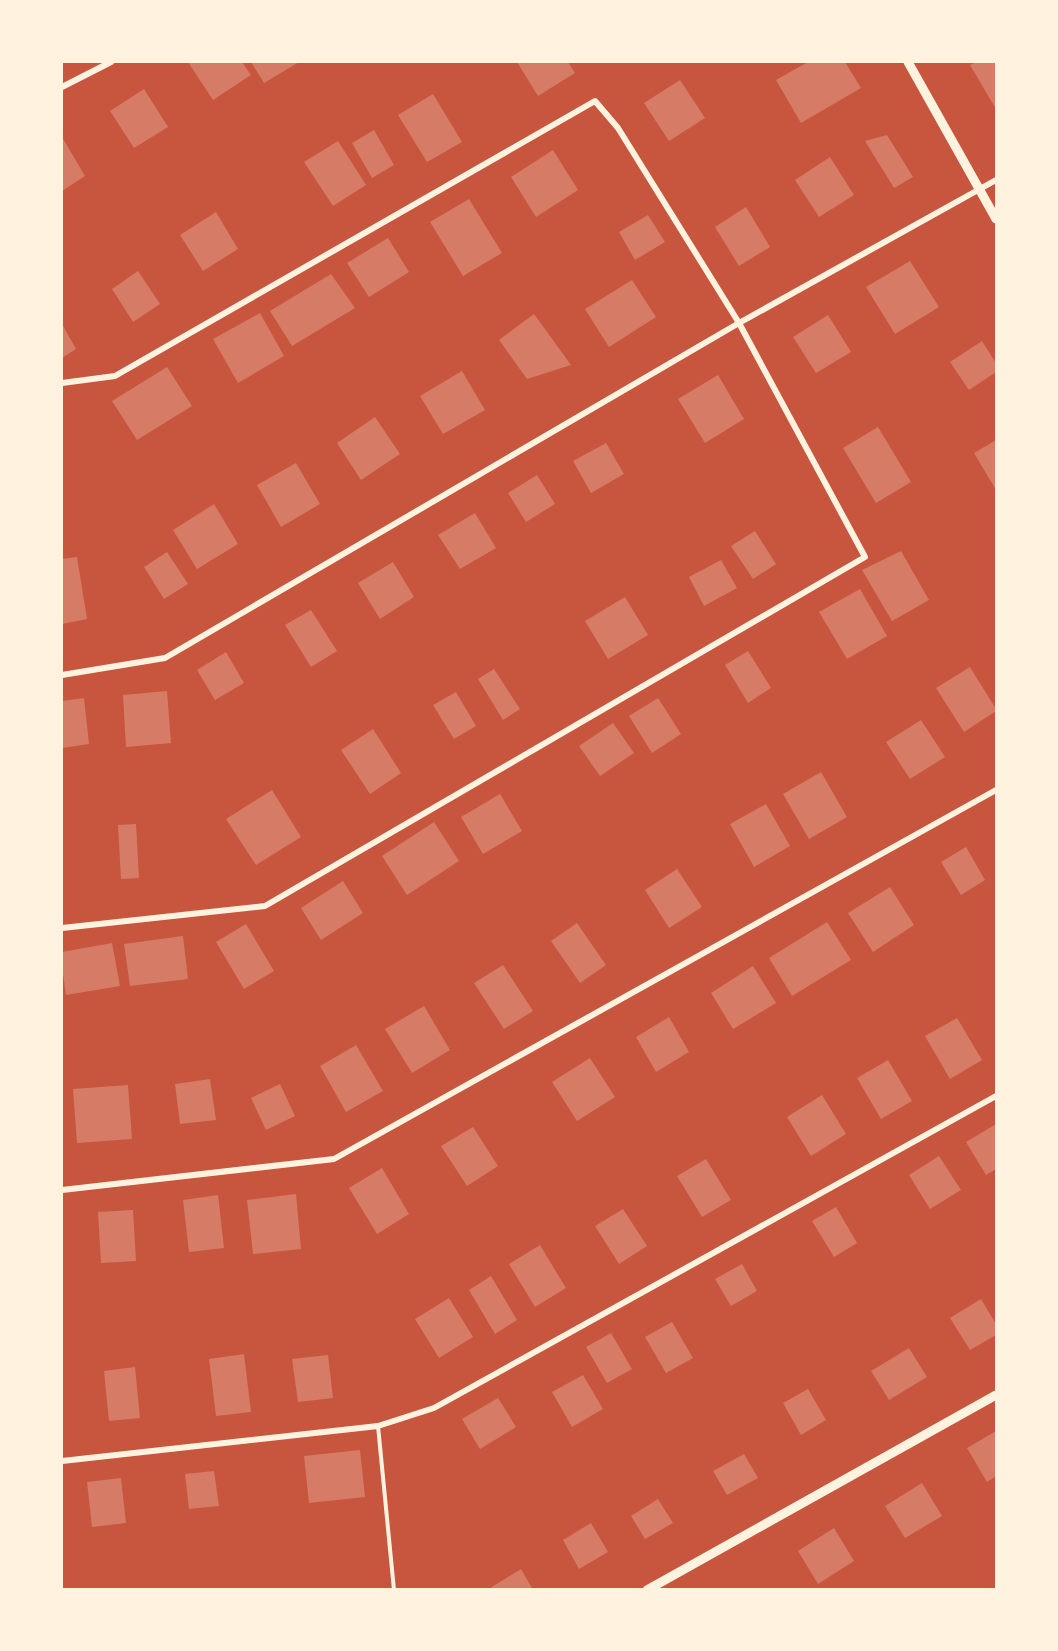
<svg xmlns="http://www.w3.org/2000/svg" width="1058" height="1651" viewBox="0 0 1058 1651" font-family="Commissioner,sans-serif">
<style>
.building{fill:#d67c66}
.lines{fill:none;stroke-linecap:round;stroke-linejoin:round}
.service{stroke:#fff3e0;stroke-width:4}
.minor{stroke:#fff3e0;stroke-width:6}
.tertiary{stroke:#fff3e0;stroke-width:9}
</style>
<rect width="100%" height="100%" fill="#c8553d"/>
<g class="building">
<polygon points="188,62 242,62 251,75 213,100"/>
<polygon points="251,62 299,62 264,83"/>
<polygon points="517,62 568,62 575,73 538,96"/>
<polygon points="808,62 845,62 861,88 801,123 776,80"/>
<polygon points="976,62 996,62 996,109 970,65"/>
<polygon points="680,80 705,118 669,141 644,103"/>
<polygon points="144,89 168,127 134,148 110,111"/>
<polygon points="433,94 462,142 427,162 398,115"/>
<polygon points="374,130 394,165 372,178 352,143"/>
<polygon points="887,135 913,177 894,188 865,141"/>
<polygon points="62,137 85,176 62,191"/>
<polygon points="338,141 366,185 333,206 304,162"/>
<polygon points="553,150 578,190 536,217 511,177"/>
<polygon points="830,157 854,195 819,217 795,180"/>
<polygon points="469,199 502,253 463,276 430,222"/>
<polygon points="746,207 770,247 739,266 715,227"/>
<polygon points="216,212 238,249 203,271 180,235"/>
<polygon points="648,215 665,242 635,260 619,232"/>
<polygon points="388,238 409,272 369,297 347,263"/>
<polygon points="910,261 939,307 895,334 866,287"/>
<polygon points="138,271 160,304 133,322 112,289"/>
<polygon points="331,274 355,308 292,346 270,311"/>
<polygon points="632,280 656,317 609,347 585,309"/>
<polygon points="260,313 284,356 238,383 213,339"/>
<polygon points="534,314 571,365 527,379 499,340"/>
<polygon points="828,315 851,352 816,373 793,337"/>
<polygon points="62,324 76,349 62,358"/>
<polygon points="982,341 996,363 996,372 969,390 950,362"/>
<polygon points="167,367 192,406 137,440 112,401"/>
<polygon points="462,371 485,410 443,434 420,396"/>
<polygon points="718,375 744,419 705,443 678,399"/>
<polygon points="375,417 400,454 361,480 337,443"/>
<polygon points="878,427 911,482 876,503 843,448"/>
<polygon points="996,440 996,490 974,453"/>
<polygon points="606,443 624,474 591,493 573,461"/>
<polygon points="296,463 320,504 281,527 257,485"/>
<polygon points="537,475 555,504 526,522 508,493"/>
<polygon points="214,504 238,544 197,569 173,530"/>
<polygon points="475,513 496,548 460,569 438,535"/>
<polygon points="755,531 776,564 753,579 731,546"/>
<polygon points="901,551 929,600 892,621 862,570"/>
<polygon points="167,552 188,584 164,599 144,567"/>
<polygon points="77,557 87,619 62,624 62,559"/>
<polygon points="721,560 737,588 704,606 689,577"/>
<polygon points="393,562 414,597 380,619 358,583"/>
<polygon points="860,589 887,636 847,659 819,612"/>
<polygon points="625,597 648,635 608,659 585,621"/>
<polygon points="311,610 337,651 311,667 285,625"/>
<polygon points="748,651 771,688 748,703 725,665"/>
<polygon points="226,652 244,683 215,700 197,670"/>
<polygon points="970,667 996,709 996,711 964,732 936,688"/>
<polygon points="494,669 520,709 503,720 478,679"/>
<polygon points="167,691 171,743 126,747 123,695"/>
<polygon points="456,692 476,726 454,739 433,705"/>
<polygon points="84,698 89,744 62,748 62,701"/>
<polygon points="658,698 681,734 652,753 629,716"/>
<polygon points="921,720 945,757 910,779 886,742"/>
<polygon points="613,723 634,753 600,776 579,746"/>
<polygon points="373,729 401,773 370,794 341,750"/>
<polygon points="821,772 847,817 809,839 783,794"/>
<polygon points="272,790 301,837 256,865 226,819"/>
<polygon points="500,794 522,831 483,854 461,817"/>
<polygon points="766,804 790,846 754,867 730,824"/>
<polygon points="434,822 459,861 407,895 382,856"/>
<polygon points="136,824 139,878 121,879 118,825"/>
<polygon points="966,847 985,880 961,895 941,862"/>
<polygon points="677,869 702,907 669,928 645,890"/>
<polygon points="343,881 363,913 321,940 301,908"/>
<polygon points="890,887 914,925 873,952 848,913"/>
<polygon points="827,922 851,960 792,996 769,958"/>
<polygon points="577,923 606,965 580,983 551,941"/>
<polygon points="246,924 274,971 244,989 216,942"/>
<polygon points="183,936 188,979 130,986 124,944"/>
<polygon points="112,943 120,986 66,995 62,967 62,952"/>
<polygon points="503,965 533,1011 504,1029 474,983"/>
<polygon points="753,966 776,1003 733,1029 711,993"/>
<polygon points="424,1006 450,1050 412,1073 385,1029"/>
<polygon points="669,1017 689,1052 656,1072 636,1037"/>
<polygon points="957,1018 982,1060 950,1079 925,1036"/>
<polygon points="356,1045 383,1091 346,1112 320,1066"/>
<polygon points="590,1058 615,1097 577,1121 552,1082"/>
<polygon points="888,1060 912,1101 881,1119 857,1078"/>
<polygon points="210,1079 216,1120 180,1124 175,1084"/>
<polygon points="280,1084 295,1116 266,1130 251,1098"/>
<polygon points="128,1085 132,1139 77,1143 73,1089"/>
<polygon points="822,1095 846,1134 811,1156 787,1117"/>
<polygon points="996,1124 996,1169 986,1175 966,1142"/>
<polygon points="473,1127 498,1166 467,1186 441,1146"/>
<polygon points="939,1156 961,1190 930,1209 909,1175"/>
<polygon points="706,1159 731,1200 702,1217 677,1176"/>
<polygon points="382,1168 409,1214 377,1234 349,1188"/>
<polygon points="296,1194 301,1249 253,1254 247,1200"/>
<polygon points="218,1195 224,1248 189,1252 183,1200"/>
<polygon points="836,1207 857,1243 834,1257 812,1221"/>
<polygon points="623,1209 647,1246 619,1264 595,1226"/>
<polygon points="133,1210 136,1261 101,1263 98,1212"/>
<polygon points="540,1245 566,1288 535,1307 509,1264"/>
<polygon points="742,1264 757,1291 731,1306 715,1279"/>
<polygon points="491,1276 517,1320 495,1334 469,1290"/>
<polygon points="449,1298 473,1337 439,1358 415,1319"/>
<polygon points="981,1299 996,1324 996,1335 970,1350 950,1318"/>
<polygon points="672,1322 693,1358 666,1373 645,1337"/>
<polygon points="611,1333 632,1369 607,1383 586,1347"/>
<polygon points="909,1348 927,1377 889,1400 871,1371"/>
<polygon points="244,1354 251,1412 216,1416 209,1359"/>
<polygon points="328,1355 333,1398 298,1402 292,1359"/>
<polygon points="135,1367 140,1418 109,1421 104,1371"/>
<polygon points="583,1375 603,1409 572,1427 552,1392"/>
<polygon points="808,1389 826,1420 801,1435 783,1403"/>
<polygon points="498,1398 516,1427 480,1449 462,1419"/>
<polygon points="996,1431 996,1476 987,1482 967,1448"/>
<polygon points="360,1450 365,1497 309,1503 304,1456"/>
<polygon points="744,1454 758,1478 727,1495 713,1471"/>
<polygon points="214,1471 219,1506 189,1509 185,1474"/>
<polygon points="121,1478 126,1523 92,1527 87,1482"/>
<polygon points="922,1483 942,1516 905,1538 885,1506"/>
<polygon points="658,1499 673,1523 645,1539 631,1516"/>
<polygon points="591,1523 608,1552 579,1569 563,1540"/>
<polygon points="834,1528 854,1561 818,1584 798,1551"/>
<polygon points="521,1569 533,1590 487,1590"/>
</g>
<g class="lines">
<polyline class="service" points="378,1426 394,1590"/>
<g class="minor">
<polyline points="62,87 111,62"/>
<polyline points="62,383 115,376 595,101 618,128 739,323 865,557 265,906 62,928"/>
<polyline points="62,675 165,658 739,323 996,180"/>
<polyline points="62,1190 334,1159 996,790"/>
<polyline points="62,1461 378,1426 434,1408 996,1096"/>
</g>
<g class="tertiary">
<polyline points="908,62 996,219"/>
<polyline points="647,1590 996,1395"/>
</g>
</g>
<rect width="1058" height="1651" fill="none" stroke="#fff3e0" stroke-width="126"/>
</svg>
